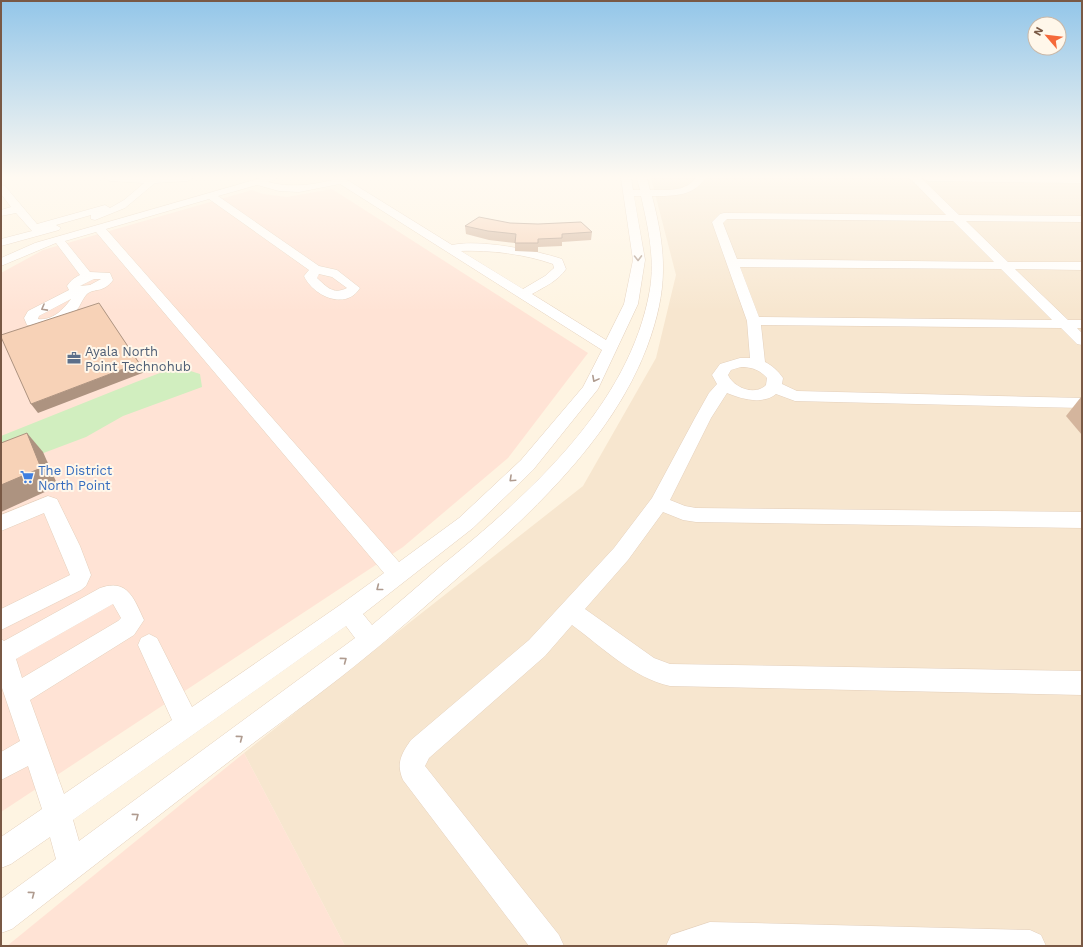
<svg xmlns="http://www.w3.org/2000/svg" width="1083" height="947" viewBox="0 0 1083 947" font-family="'Work Sans',sans-serif">
<style>
.residential{fill:#f7e6cf}
.commercial{fill:#ffe3d5}
.green{fill:#d1eebf}
.lines{fill:none;stroke-linecap:round;stroke-linejoin:round}
.minor-casing{stroke:#e4d0bc;stroke-width:1}
.minor{fill:#fff;fill-rule:evenodd}
.wall{fill:#d4b59d}
.shaded-wall{fill:#ad9380}
.building{fill:#f7d2b7;stroke:#ad9380}
.oneway{stroke:#af9b8f}
.labels{text-anchor:middle;dominant-baseline:central;stroke-width:4;stroke-linejoin:round;paint-order:stroke}
.service-label{font-size:13px;fill:#4e5e75;stroke:#fff7ea;text-anchor:start}
.shop-label{font-size:13px;fill:#366cbe;stroke:#fff7ea;text-anchor:start}
</style>
<rect width="100%" height="100%" fill="#fef4e2"/>
<polygon class="residential" points="651,178 1082,178 1082,946 345,946 244,753 583,486 656,358 676,275"/>
<g class="commercial">
<polygon points="332,189 588,353 508,458 403,547 1,812 1,273 43,250 252,190 263,194 287,197"/>
<polygon points="244,753 345,946 7,946"/>
</g>
<polygon class="green" points="181,368 200,374 202,387 123,416 86,437 1,469 1,436 136,382 168,370"/>
<g class="lines">
<g class="minor-casing">
<g id="minor">
<polygon points="105,178 193,178 188,181 155,183 125,208 95,220 91,219 91,215 56,225 61,228 59,230 1,246 1,239 32,231 16,213 1,216 1,210 11,207 1,194 1,185 5,186 37,224 105,205 110,208 124,200 144,183 110,181"/>
<path d="M261 178H277L268 182C290 188 312 185 333 180L332 178H344L452 245C480 239 535 250 562 259L566 269C558 281 544 287 532 294L606 340 624 304 633 260 621 178H631L633 190H640L637 178H647L650 190C665 190 687 192 695 178H705C694 197 671 196 652 196 667 254 668 290 647 347 611 442 527 517 452 583 424 607 396 633 367 656 332 685 296 711 260 738 177 801 95 865 12 929L1 933V899L56 859 50 837 11 864 1 868V837L42 809 28 766 1 780V752L20 741 1 685V639L4 641 100 588C128 578 134 599 144 620L134 635 30 700 64 794 172 720 138 645 141 638 149 634 157 638 192 707 340 605 384 573 96 232 65 241 90 272 110 273 113 280C104 293 94 288 87 294 84 297 81 303 79 307 66 325 48 330 27 325L24 318 28 311 69 290 67 286C71 280 74 278 80 275L56 243 1 266V258L35 243ZM340 184 602 350 583 387 521 460 459 518 399 562 106 229 209 199 309 270 304 276C313 296 346 311 360 288L337 270 319 266 218 196 257 185 279 191 299 192ZM634 196H641C648 227 655 258 650 289 630 406 528 495 441 566 418 586 395 606 372 625L363 614 473 528 533 470 598 389 638 304 645 260ZM461 251C491 250 524 254 553 264L554 268 545 276 523 289ZM319 274 332 277 347 288C333 295 327 287 317 278ZM94 279H101L90 285 80 286ZM71 299C63 310 52 321 38 319L39 316ZM113 604 121 618 118 621 22 678 16 659ZM346 626 355 638 79 841 73 820Z"/>
<path d="M910 178H921L959 215 1082 216V222L966 221 1008 262H1082V270L1015 269 1068 320H1082V328H1077L1082 333V345L1077 344 1061 328 761 325 765 362C773 366 778 371 783 378L782 384 797 391 1082 398V408L795 401 776 394C763 405 741 399 727 393L711 418 670 500 685 506 696 508 1082 512V528L696 522 683 520 663 512 628 560 585 609 654 658 670 664 1082 671V695L670 686C633 678 602 647 572 625L545 656 429 758 425 766 559 935 564 946H529L403 780C396 764 401 754 411 740L529 640 614 548 652 498 695 418 709 393 717 384 712 375 720 364 740 358H750L747 321 712 222 720 214 724 213 946 215ZM727 219 953 221 994 262 737 259 723 223ZM740 267 1001 269 1052 320 759 317ZM741 367C752 367 760 370 767 378L766 385C755 396 734 388 728 375L731 370Z"/>
<polygon points="923,178 1082,178 1082,183 928,181"/>
<polygon points="48,496 57,499 80,546 91,575 86,586 81,590 1,630 1,609 70,575 44,513 1,531 1,515"/>
<polygon points="710,922 1030,930 1041,935 1046,946 666,946 671,935"/>
</g>
</g>
<use href="#minor" class="minor"/>
</g>
<g class="wall">
<polygon points="510,223 592,232 591,240 562,242 562,246 538,247 538,252 515,251 515,243 489,240 466,234 465,226"/>
<polygon points="1081,397 1082,397 1082,435 1066,416"/>
</g>
<g class="shaded-wall">
<polygon points="139,363 145,372 38,413 31,404"/>
<polygon points="27,433 43,452 58,486 1,512 1,485"/>
</g>
<g class="building">
<polygon points="479,217 510,223 538,224 581,222 592,232 562,234 562,238 538,239 538,243 515,243 516,234 488,231 465,226"/>
<polygon points="99,303 139,363 31,404 1,337 1,335"/>
<polygon points="27,433 41,468 1,485 1,443"/>
</g>
<defs><path id="oneway-chevron" d="M-2-3.5L2.5 0L-2 3.5" fill="none" stroke-width="1.6" stroke-linecap="round" stroke-linejoin="round"/></defs>
<g class="oneway">
<use href="#oneway-chevron" transform="translate(638 258) rotate(89)"/>
<use href="#oneway-chevron" transform="translate(44 308) rotate(151)"/>
<use href="#oneway-chevron" transform="translate(595 379) rotate(118)"/>
<use href="#oneway-chevron" transform="translate(512 479) rotate(137)"/>
<use href="#oneway-chevron" transform="translate(379 588) rotate(142)"/>
<use href="#oneway-chevron" transform="translate(344 660) rotate(-37)"/>
<use href="#oneway-chevron" transform="translate(240 738) rotate(-37)"/>
<use href="#oneway-chevron" transform="translate(136 816) rotate(-37)"/>
<use href="#oneway-chevron" transform="translate(32 894) rotate(-37)"/>
</g>
<linearGradient id="sky" x2="0" y2="1"><stop stop-color="#93c6e9"/><stop offset="0.57" stop-color="#fffaf2"/><stop offset="1" stop-color="#fffaf2" stop-opacity="0"/></linearGradient>
<rect width="1083" height="311" fill="url(#sky)"/>
<defs>
<g id="office-bare" transform="scale(1.08)"><path d="M-6-3h4V-5.5h4V-3h4V5H-6ZM-1-4.5V-3h2v-1.5ZM-6 0V1H6V0Z" fill="#5c6f8a" stroke="#fff7ea" stroke-width="2.5" paint-order="stroke"/></g>
<g id="supermarket-bare" transform="scale(1.08)"><path d="M-6-5.5h2.5l.6 2H6L4.5 2H-2.5L-4.4-4H-6ZM-1.5 3.2a1.3 1.3 0 1 0 .1 0ZM3 3.2a1.3 1.3 0 1 0 .1 0Z" fill="#3f7fe0" stroke="#fff7ea" stroke-width="2.5" paint-order="stroke"/></g>
</defs>
<g fill-rule="evenodd">
<use href="#office-bare" x="74" y="358"/>
<use href="#supermarket-bare" x="27" y="477"/>
</g>
<g class="labels">
<g class="service-label">
<text x="85" y="351">Ayala North<tspan x="85" dy="15">Point Technohub</tspan></text>
</g>
<g class="shop-label">
<text x="38" y="470">The District<tspan x="38" dy="15">North Point</tspan></text>
</g>
</g>
<rect width="1083" height="947" fill="none" stroke="#795945" stroke-width="4"/>
<g transform="translate(1047 36) rotate(298)"><circle r="19" fill="#fff7ea" stroke="#c9b8a8"/>
<path d="M0-3L7 15L0 10L-7 15Z" fill="#f5693a"/>
<text y="-6" font-size="11" font-weight="bold" text-anchor="middle" fill="#795945">N</text>
</g>
</svg>
